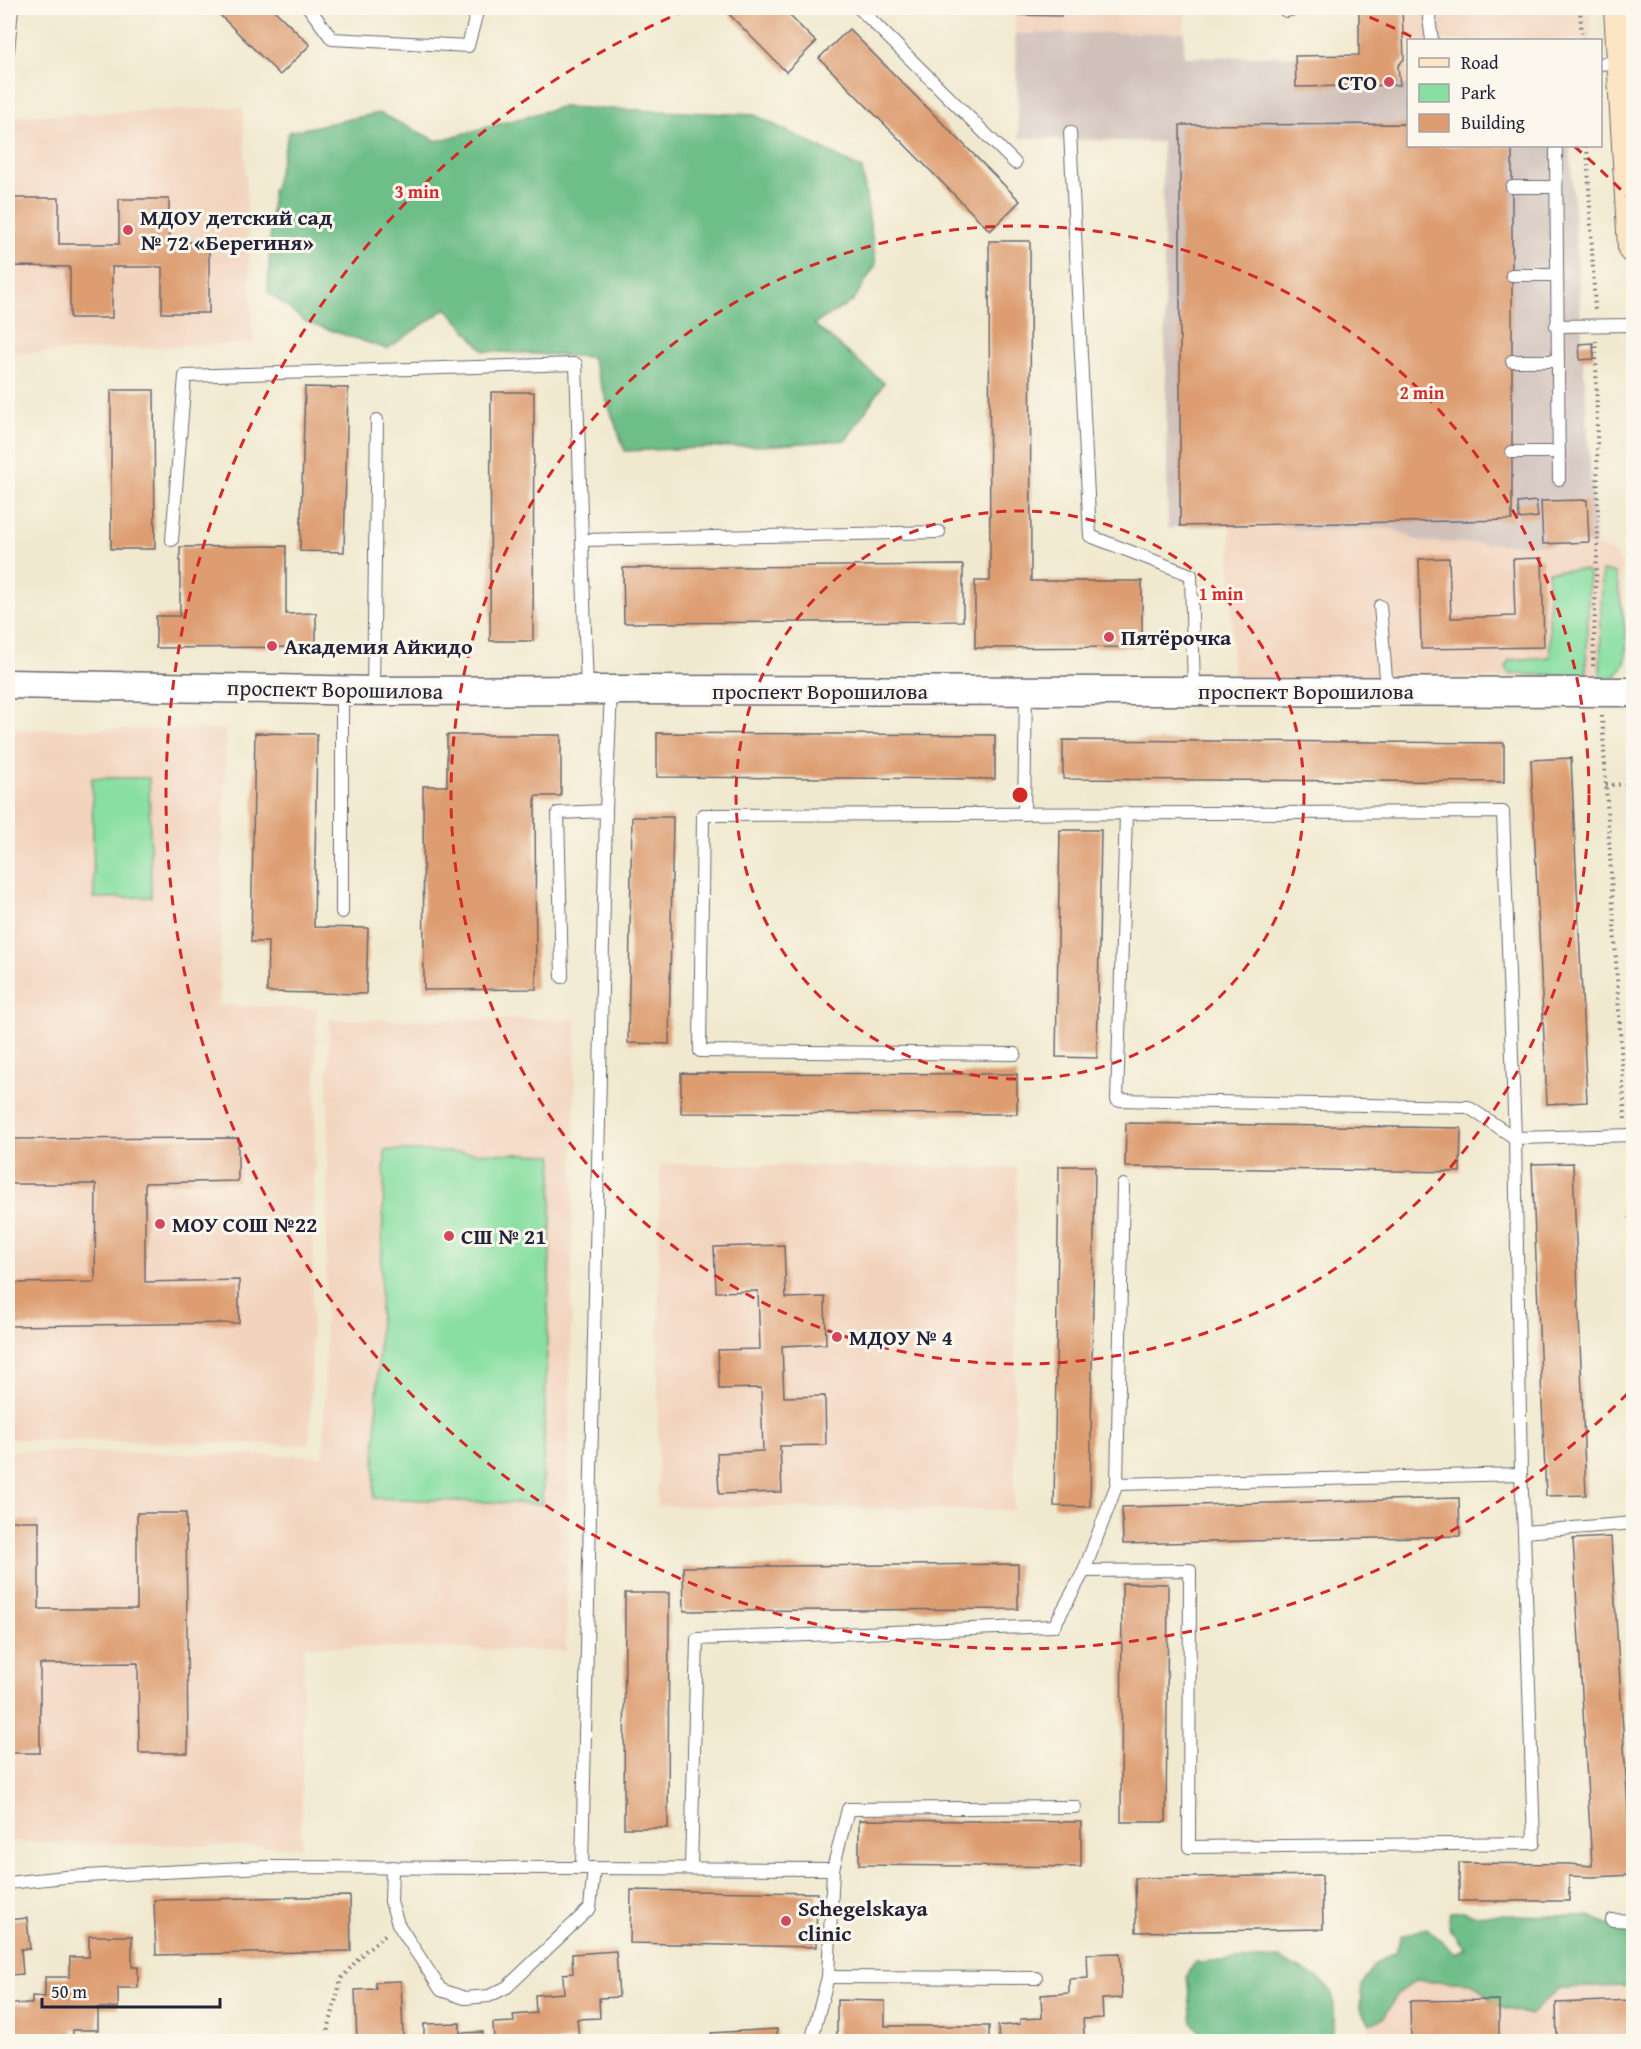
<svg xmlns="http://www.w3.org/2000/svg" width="1641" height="2049" viewBox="0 0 1641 2049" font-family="'Gentium Book Plus',serif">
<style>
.built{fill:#f2d4be}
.industrial{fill:#cfc0ba}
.green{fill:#89dfa2;stroke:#56806e;stroke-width:1.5}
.forest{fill:#6ebe88;stroke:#487062;stroke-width:1.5}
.building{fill:#dd9d71}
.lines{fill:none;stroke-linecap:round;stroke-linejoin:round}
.service-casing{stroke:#6a686f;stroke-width:14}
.tertiary-casing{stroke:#6a686f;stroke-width:31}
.secondary-casing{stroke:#6a686f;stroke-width:34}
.path{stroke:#6a686f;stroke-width:4;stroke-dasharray:1.5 4.5;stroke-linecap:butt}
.service{stroke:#fff;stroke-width:12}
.tertiary{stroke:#fff;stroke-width:28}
.secondary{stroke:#fce5c4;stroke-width:32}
.ring{fill:none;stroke:#d62828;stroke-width:3;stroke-dasharray:10 8}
.poi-dot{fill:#d1495b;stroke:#fbf7ec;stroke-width:2}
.labels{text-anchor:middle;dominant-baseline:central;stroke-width:6;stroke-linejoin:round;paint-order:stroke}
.poi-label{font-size:22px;font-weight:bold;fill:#22223b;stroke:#fbf7ec;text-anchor:start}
.street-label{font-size:22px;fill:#22223b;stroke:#fbf7ec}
.centre{fill:#d62828;stroke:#fbf7ec;stroke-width:3}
.ring-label{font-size:18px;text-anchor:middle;font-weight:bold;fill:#d62828;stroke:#fbf7ec;stroke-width:6;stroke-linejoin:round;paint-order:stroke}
</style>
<rect width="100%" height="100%" fill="#fbf7ec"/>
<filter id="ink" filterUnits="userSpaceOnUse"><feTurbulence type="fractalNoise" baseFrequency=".0167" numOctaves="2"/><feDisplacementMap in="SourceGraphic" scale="12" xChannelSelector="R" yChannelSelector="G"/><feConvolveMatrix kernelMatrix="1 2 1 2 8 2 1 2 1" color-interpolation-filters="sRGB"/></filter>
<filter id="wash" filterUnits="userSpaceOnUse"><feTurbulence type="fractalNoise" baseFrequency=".008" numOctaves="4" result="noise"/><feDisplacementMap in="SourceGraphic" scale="24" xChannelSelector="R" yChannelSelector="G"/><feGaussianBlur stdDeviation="1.35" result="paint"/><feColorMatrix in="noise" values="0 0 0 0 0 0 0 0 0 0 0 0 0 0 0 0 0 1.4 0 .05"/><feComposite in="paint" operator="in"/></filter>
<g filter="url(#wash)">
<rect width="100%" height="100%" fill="#f1e9cf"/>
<g class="built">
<polygon points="1014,8 1185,8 1184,32 1015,34"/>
<polygon points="1359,8 1590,8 1591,40 1408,40 1408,85 1296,87 1295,56 1358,55"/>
<polygon points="243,107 253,343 8,354 8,117"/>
<polygon points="1230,525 1273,525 1305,530 1393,529 1420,542 1533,545 1595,544 1614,554 1622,564 1625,663 1617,675 1611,678 1233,678"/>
<polygon points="8,729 226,730 219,1005 317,1009 310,1445 8,1439"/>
<polygon points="576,1019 566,1651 304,1646 301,1847 8,1842 8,1451 324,1456 329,1020"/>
<polygon points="660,1164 1017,1168 1014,1510 657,1506"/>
<polygon points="1370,1962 1633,1973 1633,2041 1369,2042"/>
</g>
<polygon class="industrial" points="1184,32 1184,57 1295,56 1296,87 1408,85 1408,146 1570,146 1595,544 1533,545 1420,542 1393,529 1305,530 1273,525 1180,526 1168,529 1162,142 1019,138 1015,34"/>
<g class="green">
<polygon points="1586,570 1589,573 1586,673 1584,676 1509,674 1506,668 1509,660 1550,657 1548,571"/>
<path d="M1602 571 1615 573C1619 591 1630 646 1625 663 1623 667 1619 671 1617 675L1600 679Z"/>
<polygon points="92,778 149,778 151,897 94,898"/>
<polygon points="385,1150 553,1155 542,1504 374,1498"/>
</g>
<g class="forest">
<polygon points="561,107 755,115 862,169 876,264 853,301 814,324 884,383 846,440 776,445 625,451 591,357 484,351 447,308 387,349 306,322 268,292 272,196 289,132 379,113 437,141"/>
<polygon points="1463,1911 1474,1915 1589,1916 1633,1935 1633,1962 1627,1986 1559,1988 1530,2015 1500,2007 1472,1983 1417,1980 1396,1995 1384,2018 1370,2024 1360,2009 1362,1985 1374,1965 1396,1952 1401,1936 1427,1928 1455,1953 1465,1948 1448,1927 1450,1912"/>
<path d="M1280 1958C1296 1970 1322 1975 1331 1992 1334 1998 1334 2008 1334 2015 1335 2024 1332 2036 1326 2042L1206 2041 1192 2022 1187 1976 1195 1962Z"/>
</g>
<g id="blocks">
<g class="building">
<polygon points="213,8 272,8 310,45 280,75"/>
<polygon points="723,8 782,8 816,42 786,72"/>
<polygon points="1019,8 1061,8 1061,16 1019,15"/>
<polygon points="1359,9 1402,10 1404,59 1398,66 1400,85 1296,87 1295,56 1359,55"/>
<polygon points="849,29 1020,201 990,231 819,58"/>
<polygon points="1408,124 1408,146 1512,146 1512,520 1180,526 1180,125"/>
<polygon points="10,198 59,198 59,244 119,244 119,199 169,199 169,242 209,242 209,313 162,313 162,267 112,267 112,318 70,318 70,267 14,266 14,308 8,308"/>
<polygon points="989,241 1030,241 1031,581 1142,581 1142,647 975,648 975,581 990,581"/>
<polygon points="1593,343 1594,359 1580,360 1579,344"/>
<polygon points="305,387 348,388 344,552 300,551"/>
<polygon points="111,390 154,390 155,549 111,549"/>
<polygon points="491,392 534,392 533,641 490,641"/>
<polygon points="1587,500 1589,542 1543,544 1541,501"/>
<polygon points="1536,501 1538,517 1519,519 1518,503"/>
<polygon points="286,546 286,614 316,613 316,647 156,648 156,616 180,616 180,547"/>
<polygon points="1449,558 1451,618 1515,616 1513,559 1542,558 1544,647 1421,649 1419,559"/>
<polygon points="963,565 963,621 624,623 623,568"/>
<polygon points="255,733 317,734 314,927 368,928 366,994 267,992 268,942 251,942"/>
<polygon points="657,733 995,735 995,779 657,777"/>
<polygon points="447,735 561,735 561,796 535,796 536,989 424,990 423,786 447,786"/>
<polygon points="1063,740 1504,743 1504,782 1063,779"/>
<polygon points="1571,758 1587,1102 1547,1104 1531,760"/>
<polygon points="632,817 673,817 669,1044 628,1043"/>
<polygon points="1060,830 1101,830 1097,1058 1056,1057"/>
<polygon points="681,1073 1017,1074 1017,1114 681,1113"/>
<polygon points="1126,1123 1461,1128 1460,1172 1125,1167"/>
<polygon points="238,1138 238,1181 145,1183 145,1282 239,1280 239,1323 8,1326 8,1283 95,1282 96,1184 8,1184 8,1139"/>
<polygon points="1573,1163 1586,1495 1546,1496 1532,1164"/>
<polygon points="1059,1166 1095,1166 1090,1507 1054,1506"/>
<polygon points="784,1245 786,1298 825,1297 826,1344 782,1346 784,1397 825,1396 826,1445 780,1446 782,1492 719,1494 717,1453 763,1451 761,1388 719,1389 718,1350 760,1349 758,1291 716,1292 714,1247"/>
<polygon points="1459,1498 1460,1536 1123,1544 1122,1507"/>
<polygon points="137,1513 186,1513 188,1753 139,1753 138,1663 40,1664 40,1753 8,1753 8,1521 39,1521 39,1609 137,1609"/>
<polygon points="1611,1537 1632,1875 1593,1877 1569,1876 1569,1901 1459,1901 1459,1863 1569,1864 1592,1866 1573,1539"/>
<polygon points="1018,1564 1018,1609 684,1611 683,1567"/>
<polygon points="1122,1583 1168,1584 1166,1822 1121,1822"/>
<polygon points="625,1593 669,1593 668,1828 624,1828"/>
<polygon points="859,1820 1081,1822 1081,1867 859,1865"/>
<polygon points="1322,1875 1323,1929 1136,1932 1135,1878"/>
<polygon points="631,1890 817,1893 816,1947 630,1943"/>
<polygon points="350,1896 351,1951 156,1955 154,1900"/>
<polygon points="27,1918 30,1949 21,1949 23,1974 8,1975 8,1920"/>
<polygon points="89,1936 132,1936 132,1967 138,1967 138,1988 118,1988 118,2008 98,2008 98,2030 73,2030 73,2042 9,2042 10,2004 32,2004 32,1996 45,1997 45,1977 69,1977 70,1957 89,1957"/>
<polygon points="616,1951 619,1997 599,1998 600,2018 577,2019 579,2039 557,2042 494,2042 493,2023 514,2022 513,2015 536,2013 535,1995 564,1993 563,1974 573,1973 572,1954"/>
<polygon points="1120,1953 1122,1998 1102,1999 1103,2018 1083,2019 1085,2042 999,2042 998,2026 1020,2024 1020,2019 1042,2018 1041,1995 1069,1993 1069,1979 1088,1978 1087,1954"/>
<polygon points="401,1981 403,2036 424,2036 424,2024 460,2023 460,2033 483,2032 483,2042 357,2042 355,1990 376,1989 375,1982"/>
<polygon points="837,2000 885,2001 885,2026 989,2026 989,2042 837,2042"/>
<polygon points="1499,2000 1499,2042 1411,2042 1410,2001"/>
<polygon points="1634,2000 1634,2042 1557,2042 1556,2003"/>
<polygon points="777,2029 777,2042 711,2042 711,2033"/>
</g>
</g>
</g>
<g filter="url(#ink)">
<use href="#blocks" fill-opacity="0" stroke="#6a686f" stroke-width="1.5"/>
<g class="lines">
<g class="service-casing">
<g id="service">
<polyline points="309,8 332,39 468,46 478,8"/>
<polyline points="859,8 1015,163"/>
<polyline points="1282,8 1286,11 1299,8"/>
<polyline points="1430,8 1429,19 1432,40"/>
<polyline points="8,51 12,8"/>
<polyline points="1600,64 1623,61"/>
<polyline points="1070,132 1090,536 1191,575 1194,690"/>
<polyline points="1556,151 1559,479"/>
<polyline points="1512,187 1555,187"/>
<polyline points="1512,275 1556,275"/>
<polyline points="1556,326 1634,325"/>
<polyline points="1512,361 1557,361"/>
<polyline points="1512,452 1559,452"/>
<polyline points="172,540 185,376 576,364 587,691"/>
<polyline points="583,540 939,532"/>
<polyline points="1380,606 1387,690"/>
<polyline points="342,690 342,912"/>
<polyline points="373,691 377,420"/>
<polyline points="1024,814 1026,692"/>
<polyline points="1126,814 1117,1100 1468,1107 1515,1138 1634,1135"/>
<polyline points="562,977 558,813 606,811"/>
<polyline points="1015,1054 700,1051 703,815 1503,812 1515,1138 1521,1474 1524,1532"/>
<polyline points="1123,1185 1117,1484 1521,1474"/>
<polyline points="1084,1571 1190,1570 1189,1847 1534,1843 1524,1532 1634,1523"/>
<polyline points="392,1867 391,1902 398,1924 441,1990 465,1998 489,1996 507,1987 590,1908 594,1868"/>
<polyline points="582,1867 606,811 611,690"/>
<polyline points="691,1868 697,1639 1054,1626 1084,1571 1117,1484"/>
<polyline points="8,1883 65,1877 265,1867 833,1869"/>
<polyline points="1612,1920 1634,1921"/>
<polyline points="828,1977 1036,1978"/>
<polyline points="811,2042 828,1977 833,1869 848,1809 1075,1807"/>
</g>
</g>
<g class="tertiary-casing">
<polyline id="tertiary" points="8,684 373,691 611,690 1634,692"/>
</g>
<g class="secondary-casing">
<polyline id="secondary" points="1620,8 1634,248"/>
</g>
<g class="path">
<polyline points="1580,8 1582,40"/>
<polyline points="1587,146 1595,310"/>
<polyline points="1593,666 1598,527 1596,341"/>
<polyline points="1602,716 1625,1119"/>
<polyline points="1606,785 1634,784"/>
<polyline points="1627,1151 1634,1287"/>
<polyline points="325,2042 341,1979 364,1952 386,1934"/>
</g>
<use href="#service" class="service"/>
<use href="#tertiary" class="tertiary"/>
<use href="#secondary" class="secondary"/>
</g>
</g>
<g class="ring">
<circle cx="1020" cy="795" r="284"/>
<circle cx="1020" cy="795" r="569"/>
<path d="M1628 1393A853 853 0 1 1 687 10M1353 10A853 853 0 0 1 1414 38M1574 146A853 853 0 0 1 1628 197"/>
</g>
<g class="poi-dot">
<circle cx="1389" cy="82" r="6"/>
<circle cx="128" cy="230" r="6"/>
<circle cx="1109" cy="637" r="6"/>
<circle cx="272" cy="646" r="6"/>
<circle cx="160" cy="1224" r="6"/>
<circle cx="449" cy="1236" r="6"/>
<circle cx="837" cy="1337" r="6"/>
<circle cx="786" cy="1921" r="6"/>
</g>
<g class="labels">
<g class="poi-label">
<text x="1377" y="82" text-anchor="end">СТО</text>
<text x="140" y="217">МДОУ детский сад<tspan x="140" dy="25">№ 72 «Берегиня»</tspan></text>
<text x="1121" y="637">Пятёрочка</text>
<text x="284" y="646">Академия Айкидо</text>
<text x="172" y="1224">МОУ СОШ №22</text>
<text x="461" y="1236">СШ № 21</text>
<text x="849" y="1337">МДОУ № 4</text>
<text x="798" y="1908">Schegelskaya<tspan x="798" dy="25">clinic</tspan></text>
</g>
<g class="street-label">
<text transform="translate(335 689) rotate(1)">проспект Ворошилова</text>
<text x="820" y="691">проспект Ворошилова</text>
<text x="1306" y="691">проспект Ворошилова</text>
</g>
</g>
<circle cx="1020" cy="795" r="9" class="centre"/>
<g class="ring-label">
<text x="417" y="198">3 min</text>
<text x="1422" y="399">2 min</text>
<text x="1221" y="600">1 min</text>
</g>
<rect width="1641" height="2049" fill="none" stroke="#fbf7ec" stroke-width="30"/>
<rect x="1407" y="39" width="195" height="108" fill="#fbf7ec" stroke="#a4a2a5" stroke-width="1.5"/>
<rect x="1419" y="58" width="30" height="9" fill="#fce5c4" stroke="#a4a2a5" stroke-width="1.5"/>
<text x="1461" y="69" font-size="18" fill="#22223b">Road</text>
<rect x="1419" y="84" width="30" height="18" fill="#89dfa2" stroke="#a4a2a5" stroke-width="1.5"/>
<text x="1461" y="99" font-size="18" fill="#22223b">Park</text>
<rect x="1419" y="114" width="30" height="18" fill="#dd9d71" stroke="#a4a2a5" stroke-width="1.5"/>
<text x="1461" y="129" font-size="18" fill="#22223b">Building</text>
<path d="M42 1998v9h178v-9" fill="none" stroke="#22223b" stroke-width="3"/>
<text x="51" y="1998" font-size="18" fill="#22223b" stroke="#fbf7ec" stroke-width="4.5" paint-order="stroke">50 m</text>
</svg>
